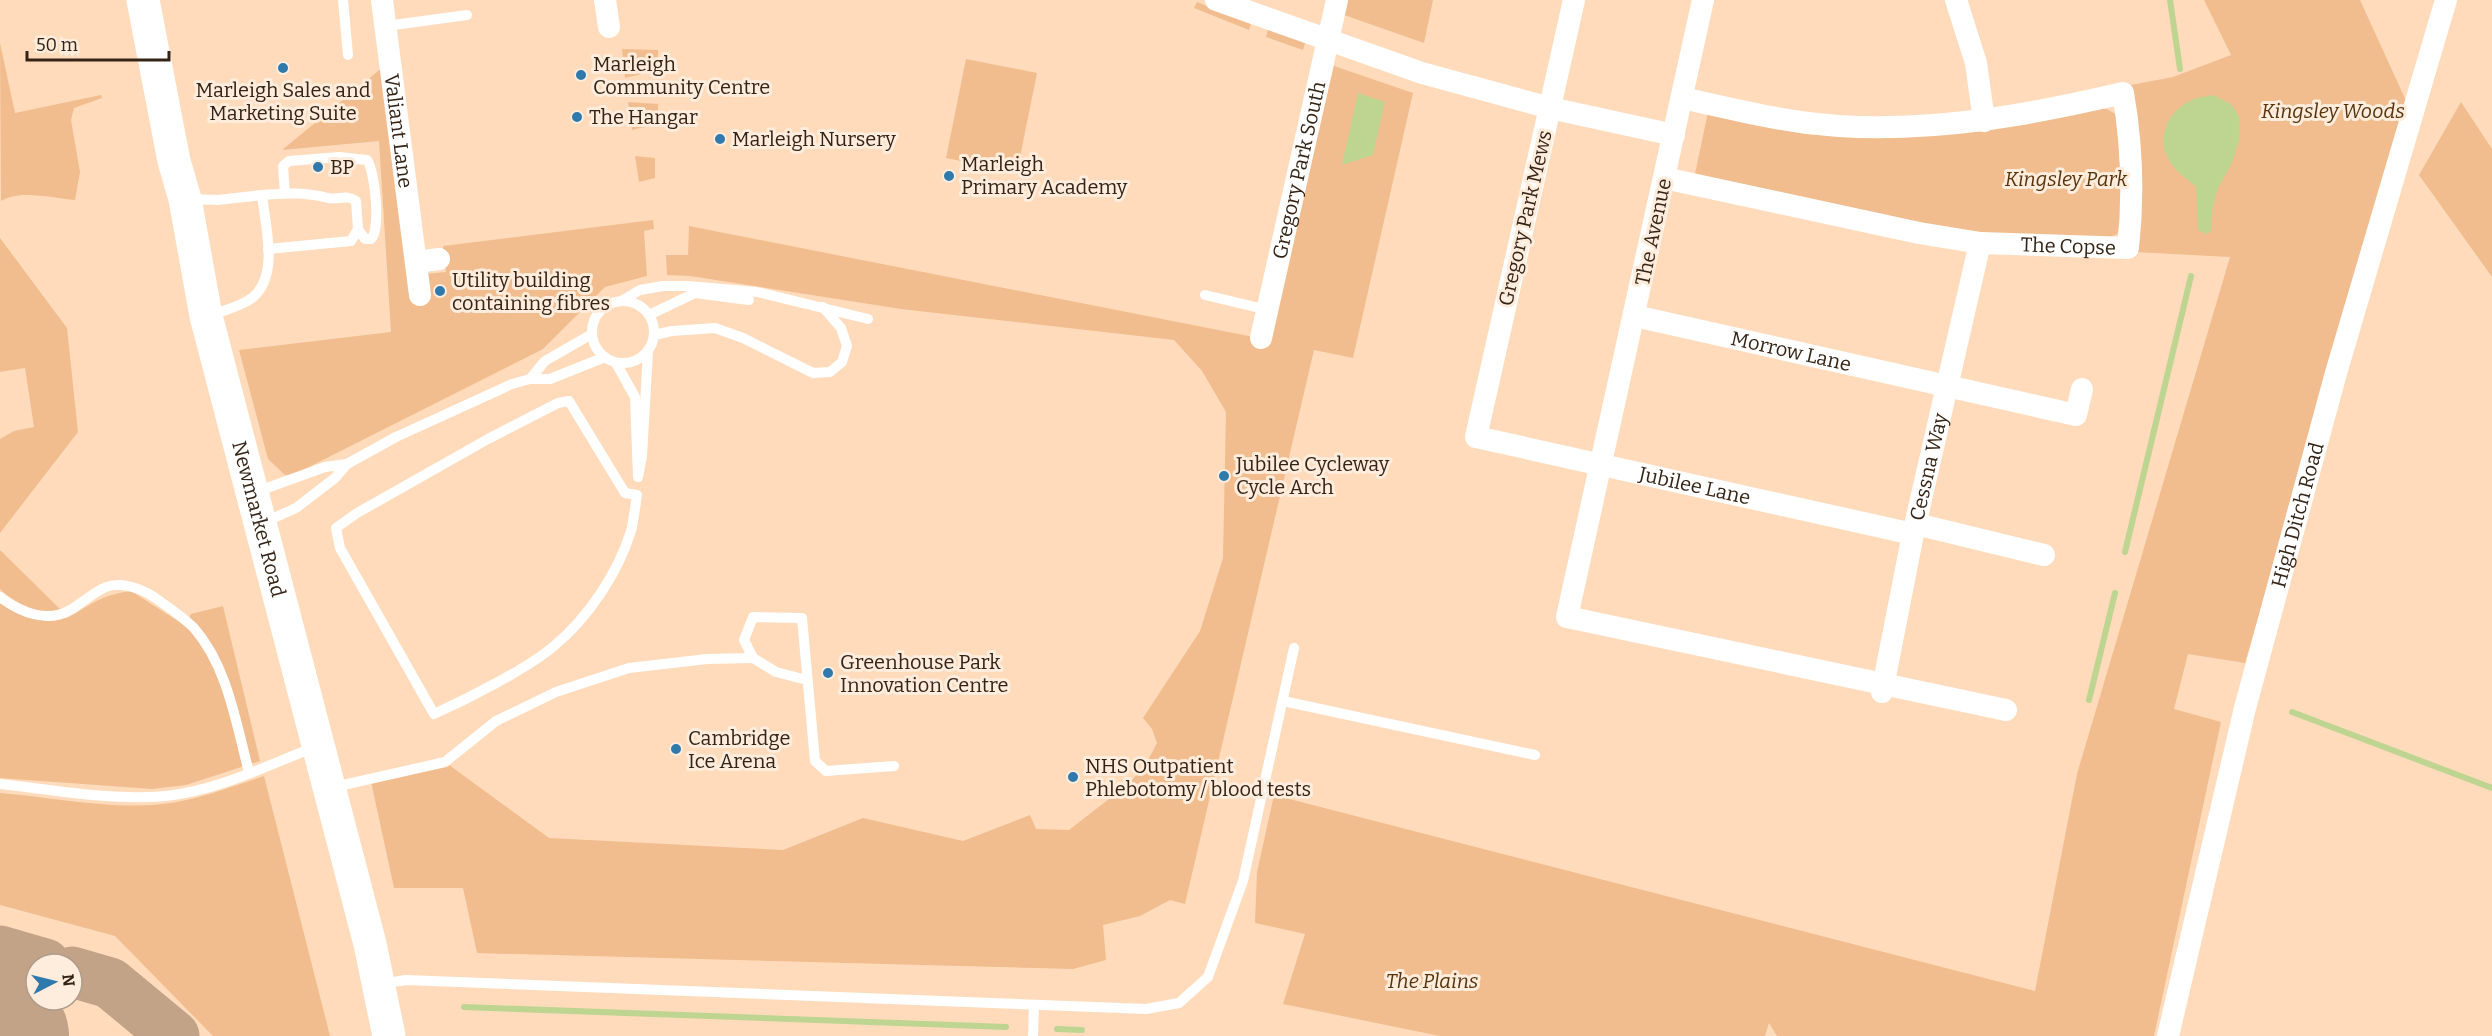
<svg xmlns="http://www.w3.org/2000/svg" width="2492" height="1036" viewBox="0 0 2492 1036" font-family="Bitter,serif">
<style>
.green{fill:#f1bd8e}
.water{fill:#bed491}
.lines{fill:none;stroke-linecap:round;stroke-linejoin:round}
.stream{stroke:#bed491;stroke-width:6}
.taxiway{stroke:#c2a388;stroke-width:51}
.runway{stroke:#c2a388;stroke-width:128}
.lane{stroke:#fff;stroke-width:10}
.street{stroke:#fff;stroke-width:22}
.primary{stroke:#fff;stroke-width:33}
.poi-dot{fill:#3079ad;stroke:#feecdc;stroke-width:2}
.labels{text-anchor:middle;dominant-baseline:central;stroke-width:6;stroke-linejoin:round;paint-order:stroke}
.poi-label{font-size:20px;fill:#352415;stroke:#feecdc;text-anchor:start}
.park-label{font-size:20px;font-style:italic;fill:#57330c;stroke:#feecdc}
.street-label{font-size:20px;fill:#352415;stroke:#feecdc}
</style>
<rect width="100%" height="100%" fill="#ffdbbb"/>
<g class="green">
<polygon points="1348,0 1433,0 1424,43 1344,15"/>
<polygon points="2204,0 2360,0 2408,105 2245,663 2188,654 2174,709 2221,722 2154,1036 1777,1036 1769,1023 1765,1036 1440,1036 1283,1004 1305,934 1255,923 1257,872 1274,795 2035,991 2077,774 2230,257 2135,252 2140,146 2131,85 2173,77 2231,55"/>
<polygon points="1197,2 1251,24 1249,30 1194,8"/>
<polygon points="1268,29 1305,43 1303,50 1266,37"/>
<path d="M0 43 15 113 101 95 102 98 74 108 71 120 80 172 75 200C53 198 20 189 1 201Z"/>
<polygon points="622,49 658,50 658,70 625,78"/>
<polygon points="966,59 1037,73 1017,172 946,158"/>
<polygon points="1334,66 1413,93 1353,358 1314,350 1185,904 1170,900 1140,916 1103,925 1106,960 1073,969 477,953 463,888 394,888 370,777 445,762 549,838 783,850 863,818 963,841 1030,815 1036,829 1069,830 1127,785 1145,766 1157,743 1152,729 1143,718 1200,631 1223,558 1226,412 1202,371 1174,340 901,309 690,276 667,275 666,255 688,255 689,226 1269,340"/>
<polygon points="383,67 426,274 446,272 443,246 653,220 654,229 644,231 647,276 605,287 543,349 293,475 285,475 268,459 239,350 391,332 379,141 282,150"/>
<polygon points="628,102 658,104 658,124 632,130"/>
<polygon points="2461,102 2492,149 2492,277 2419,175"/>
<path d="M2094 109H2107L2117 115 2123 221 2117 234 2107 239C2073 238 2039 239 2006 235 1901 223 1798 196 1695 174L1708 112 1804 134 1856 137 2024 125Z"/>
<polygon points="635,156 655,158 655,178 639,182"/>
<polygon points="0,238 67,328 78,432 0,533 0,439 14,431 34,427 25,368 0,372"/>
<path d="M0 550 61 610C41 616 14 603 0 589Z"/>
<path d="M131 591 178 621 187 623 191 614 223 606 260 761 186 785 152 789 0 778V601C75 648 68 598 131 591Z"/>
<path d="M264 776 330 1036H213L115 936 0 905V793C47 797 116 810 162 804 198 800 230 787 264 776Z"/>
</g>
<g class="water">
<polygon points="1358,93 1385,102 1373,155 1342,165"/>
<path d="M2213 95 2231 104 2239 117V140L2232 163 2218 188 2212 211 2211 231 2207 234 2198 230 2196 187C2187 178 2175 172 2169 160 2156 138 2167 112 2190 101 2196 97 2206 97 2213 95Z"/>
</g>
<g class="lines">
<g class="stream">
<polyline points="2170,0 2180,69"/>
<polyline points="2125,552 2191,276"/>
<polyline points="2089,700 2115,593"/>
<polyline points="2292,712 2492,788"/>
<polyline points="464,1007 1006,1027"/>
<polyline points="1057,1029 1082,1030"/>
</g>
<g class="taxiway">
<polyline points="0,951 45,964"/>
<polyline points="72,972 110,983 174,1036"/>
</g>
<polyline class="runway" points="0,1032 5,1036"/>
<g class="lane">
<polyline points="343,0 348,55"/>
<polyline points="386,26 467,15"/>
<path d="M285 193 283 166 289 161 339 157 367 160C375 170 381 230 371 239H365L358 229"/>
<path d="M262 195C286 193 306 192 328 198 338 200 347 194 356 201L358 229 351 241 268 249"/>
<path d="M188 199 217 200 262 195C265 225 280 276 252 298 240 307 222 311 208 316"/>
<polyline points="1205,295 1268,310"/>
<polyline points="623,300 640,290 663,286 688,286 757,292 868,319"/>
<circle cx="623" cy="332" r="31"/>
<polyline points="649,315 695,293 749,300"/>
<polyline points="654,335 672,331 715,328 743,338 813,373 830,372 842,362 847,346 841,328 823,307"/>
<polyline points="616,363 635,397 638,477 642,456 648,351"/>
<polyline points="530,379 545,361 592,334"/>
<path d="M569 401 625 493 637 495C635 507 634 519 631 531 618 573 588 618 554 646 527 669 467 699 434 714L340 548 336 528 357 513 488 439 558 403Z"/>
<polyline points="256,492 325,467 347,464"/>
<polyline points="265,522 296,508 335,478 347,464 396,437 512,384 530,379 550,379 605,357"/>
<path d="M0 597C20 612 47 624 72 609 83 602 94 592 106 587 121 581 142 589 154 597 168 607 182 616 194 628 228 667 236 724 249 772"/>
<polyline points="807,680 776,672 753,658 744,640 753,617 802,618 815,761 826,771 894,766"/>
<polyline points="1283,701 1535,755"/>
<path d="M0 784C54 790 112 801 166 796 217 791 268 765 315 747"/>
<polyline points="334,787 445,762 496,721 556,692 629,668 707,659 753,658"/>
<polyline points="381,984 406,980 1146,1009 1179,1003 1208,977 1243,881 1294,648"/>
<polyline points="1033,1036 1034,1005"/>
</g>
<g class="street">
<path id="s1" d="M382 0 420 295"/>
<polyline points="605,0 609,27"/>
<polyline points="1216,0 1422,73 1550,108 1674,135"/>
<path id="s2" d="M1574 0 1476 437 1913 534"/>
<polyline points="1703,0 1567,617 2006,710"/>
<polyline points="1956,0 1976,63 1984,121"/>
<path id="s3" d="M1664 178 1919 233 1980 243 2128 248C2134 195 2132 145 2123 93 2029 115 1936 132 1839 126 1786 123 1734 109 1682 98"/>
<polyline points="416,262 439,259"/>
<path id="s4" d="M1635 316 2076 415 2082 389"/>
<path id="s5" d="M1261 338 1337 0"/>
<polyline points="1916,524 2044,555"/>
<path id="s6" d="M1882 692 1913 534 1980 243"/>
<path id="s7" d="M2168 1036 2245 708 2336 373 2446 0"/>
</g>
<path class="primary" id="s8" d="M143 0 174 161 185 199 206 316 370 944 389 1036"/>
</g>
<g class="poi-dot">
<circle cx="283" cy="68" r="6"/>
<circle cx="581" cy="75" r="6"/>
<circle cx="577" cy="117" r="6"/>
<circle cx="720" cy="139" r="6"/>
<circle cx="318" cy="167" r="6"/>
<circle cx="949" cy="176" r="6"/>
<circle cx="440" cy="291" r="6"/>
<circle cx="1224" cy="476" r="6"/>
<circle cx="828" cy="673" r="6"/>
<circle cx="676" cy="749" r="6"/>
<circle cx="1073" cy="777" r="6"/>
</g>
<g class="labels">
<g class="poi-label">
<text x="593" y="64">Marleigh<tspan x="593" dy="23">Community Centre</tspan></text>
<text x="283" y="90" text-anchor="middle">Marleigh Sales and<tspan x="283" dy="23">Marketing Suite</tspan></text>
<text x="589" y="117">The Hangar</text>
<text x="732" y="139">Marleigh Nursery</text>
<text x="961" y="164">Marleigh<tspan x="961" dy="23">Primary Academy</tspan></text>
<text x="330" y="167">BP</text>
<text x="452" y="280">Utility building<tspan x="452" dy="23">containing fibres</tspan></text>
<text x="1236" y="464">Jubilee Cycleway<tspan x="1236" dy="23">Cycle Arch</tspan></text>
<text x="840" y="662">Greenhouse Park<tspan x="840" dy="23">Innovation Centre</tspan></text>
<text x="688" y="738">Cambridge<tspan x="688" dy="23">Ice Arena</tspan></text>
<text x="1085" y="766">NHS Outpatient<tspan x="1085" dy="23">Phlebotomy / blood tests</tspan></text>
</g>
<g class="park-label">
<text x="2333" y="111">Kingsley Woods</text>
<text x="2066" y="179">Kingsley Park</text>
<text x="1432" y="981">The Plains</text>
</g>
<g class="street-label">
<text stroke="none"><textPath href="#s1" startOffset="132">Valiant Lane</textPath></text>
<text stroke="none"><textPath href="#s5" startOffset="172">Gregory Park South</textPath></text>
<text transform="translate(1525 218) rotate(-77)">Gregory Park Mews</text>
<text transform="translate(1653 232) rotate(-78)">The Avenue</text>
<text stroke="none"><textPath href="#s3" startOffset="411">The Copse</textPath></text>
<text stroke="none"><textPath href="#s4" startOffset="160">Morrow Lane</textPath></text>
<text stroke="none"><textPath href="#s6" startOffset="230">Cessna Way</textPath></text>
<text stroke="none"><textPath href="#s2" startOffset="672">Jubilee Lane</textPath></text>
<text stroke="none"><textPath href="#s7" startOffset="537">High Ditch Road</textPath></text>
<text stroke="none"><textPath href="#s8" startOffset="532">Newmarket Road</textPath></text>
</g>
</g>
<g transform="translate(54 982) rotate(83)"><circle r="28" fill="#feecdc" stroke="#ae9c8c" stroke-width="1.5"/>
<path d="M0-4.5L10 22L0 15L-10 22Z" fill="#3079ad"/>
<text y="-9" font-size="16" font-weight="bold" text-anchor="middle" fill="#352415">N</text>
</g>
<path d="M27 51v9h142v-9" fill="none" stroke="#352415" stroke-width="3"/>
<text x="36" y="51" font-size="18" fill="#352415" stroke="#feecdc" stroke-width="4.5" paint-order="stroke">50 m</text>
</svg>
